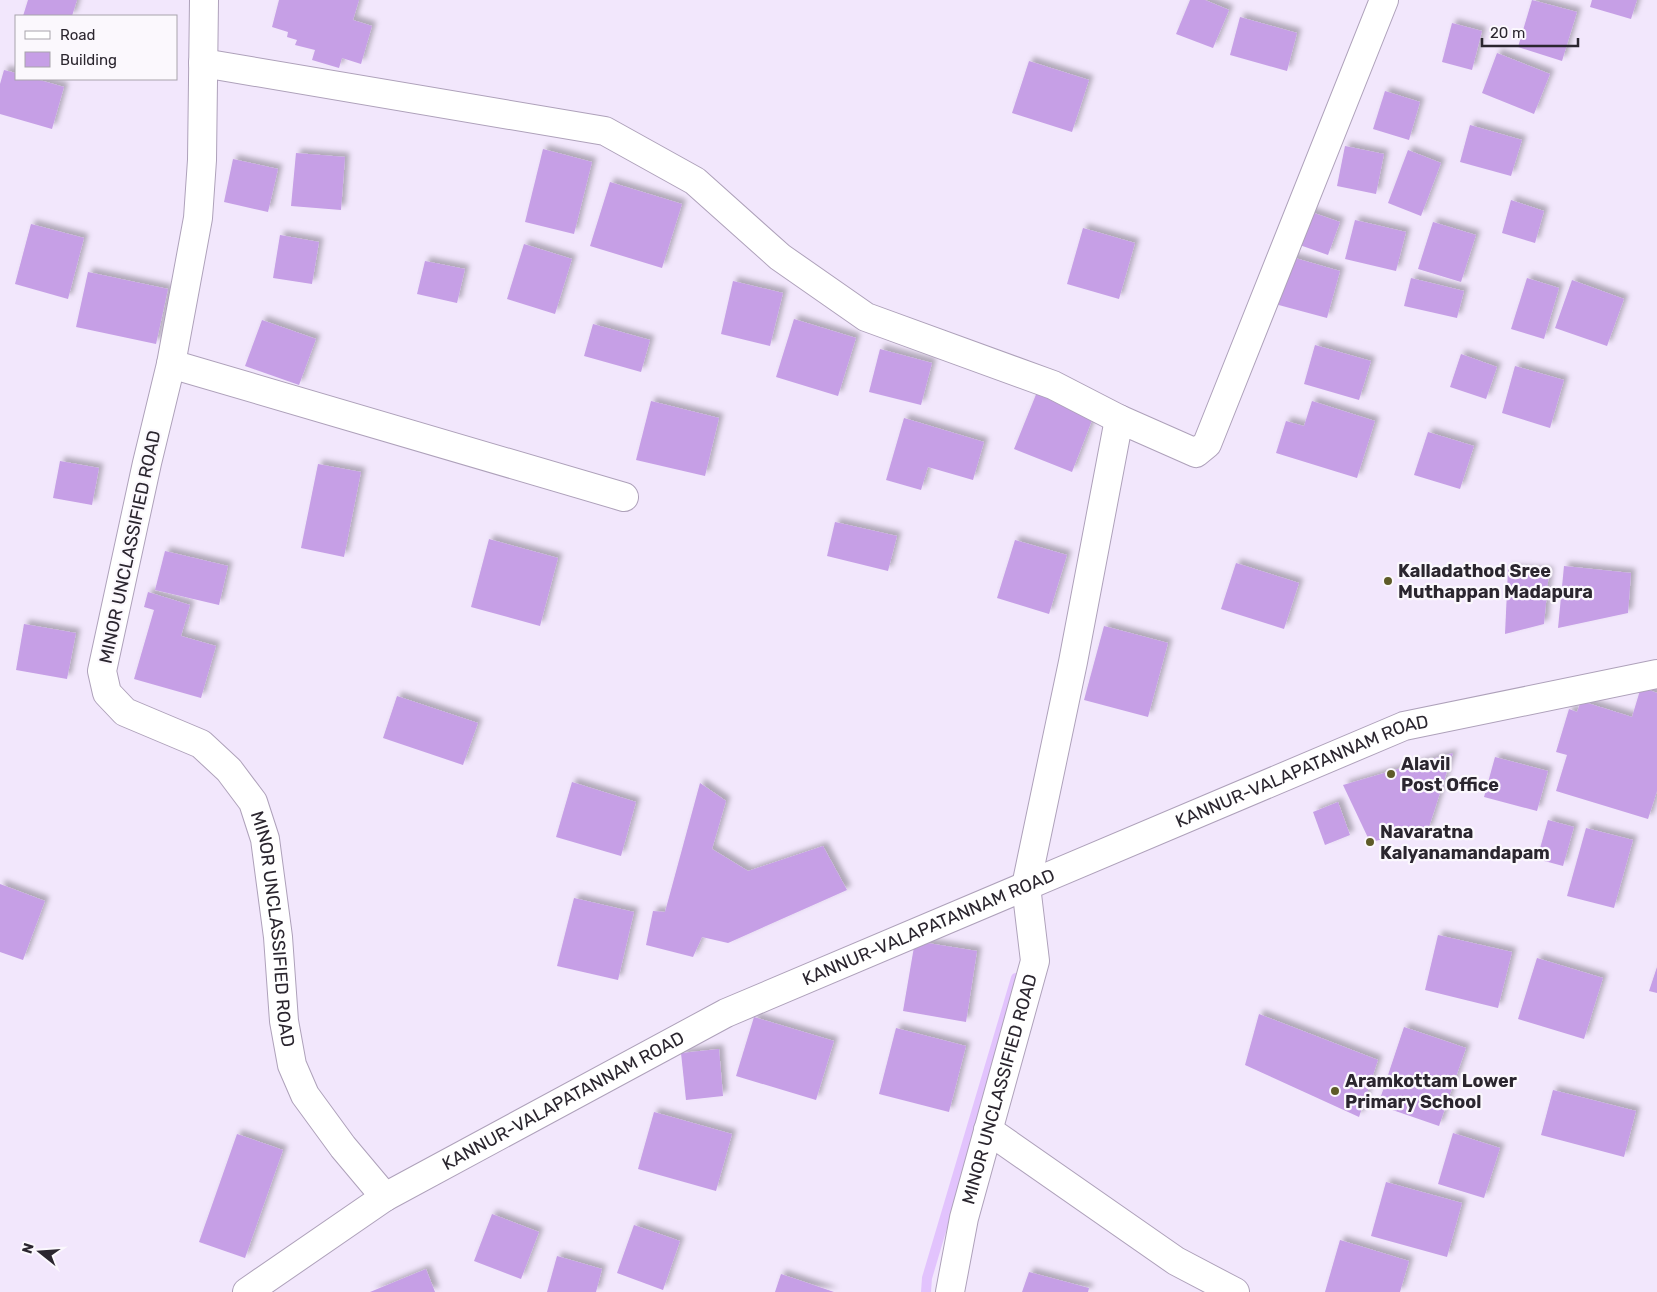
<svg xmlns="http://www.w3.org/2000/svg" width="1657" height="1292" viewBox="0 0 1657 1292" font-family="Rubik,sans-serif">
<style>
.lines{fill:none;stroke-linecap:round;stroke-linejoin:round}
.stream{stroke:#e2c3fd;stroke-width:10}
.building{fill:#c69fe6;filter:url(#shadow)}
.street-casing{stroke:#aea1ba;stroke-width:30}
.secondary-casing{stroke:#aea1ba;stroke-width:30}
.street{stroke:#fff;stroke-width:28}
.secondary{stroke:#fff;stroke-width:28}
.poi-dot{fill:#5e5b28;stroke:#fbf8fd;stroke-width:2}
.labels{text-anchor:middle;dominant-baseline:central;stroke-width:4.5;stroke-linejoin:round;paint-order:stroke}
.street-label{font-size:18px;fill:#2b262f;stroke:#fbf8fd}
.poi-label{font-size:18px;font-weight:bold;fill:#2b262f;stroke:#fbf8fd;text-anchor:start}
</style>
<defs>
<filter id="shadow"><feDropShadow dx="4.5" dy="-4.5" stdDeviation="2.5" flood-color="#0004"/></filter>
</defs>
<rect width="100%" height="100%" fill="#f2e7fc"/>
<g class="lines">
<polyline class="stream" points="926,1292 927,1278 1016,978"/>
</g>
<g class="building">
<polygon points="28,0 77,0 72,16 23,16"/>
<polygon points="279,0 359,0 353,20 372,26 361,64 342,58 339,68 312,60 315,50 295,45 297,40 287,37 288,32 272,27"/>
<polygon points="1190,0 1205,0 1229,10 1213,48 1176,34"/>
<polygon points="1532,0 1577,12 1562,61 1518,47"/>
<polygon points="1592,0 1637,0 1631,19 1590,7"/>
<polygon points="1240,17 1297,33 1287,71 1230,55"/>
<polygon points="1452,23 1482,31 1472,70 1442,62"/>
<polygon points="1497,53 1550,74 1534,114 1482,93"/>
<polygon points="1029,61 1089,80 1072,132 1012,113"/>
<polygon points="4,70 16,73 16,79 36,79 64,87 52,129 0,114 0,84"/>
<polygon points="1385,91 1420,102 1409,140 1373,129"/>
<polygon points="1470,125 1522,140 1511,176 1460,162"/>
<polygon points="1345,146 1384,154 1376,194 1337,186"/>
<polygon points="543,149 592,162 574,234 525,222"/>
<polygon points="1408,150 1441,163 1421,216 1388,203"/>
<polygon points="296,153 345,157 341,210 291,206"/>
<polygon points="233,159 278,169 268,212 224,202"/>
<polygon points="610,182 682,204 662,268 590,246"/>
<polygon points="1511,200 1544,211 1535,243 1502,233"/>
<polygon points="1305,210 1340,222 1328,255 1294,243"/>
<polygon points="1355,220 1406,232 1396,271 1345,259"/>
<polygon points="1433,222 1476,235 1461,282 1418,269"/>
<polygon points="31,224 84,238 68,299 15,284"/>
<polygon points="1083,228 1135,243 1119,299 1067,284"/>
<polygon points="280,235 319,242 312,284 273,278"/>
<polygon points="524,244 572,259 555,314 507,299"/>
<polygon points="1288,256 1340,271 1327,318 1275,304"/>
<polygon points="425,261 465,269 457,303 417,294"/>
<polygon points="88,272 168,289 156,344 76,327"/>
<polygon points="1411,278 1464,291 1457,318 1404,306"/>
<polygon points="1527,278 1559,288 1544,339 1511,329"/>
<polygon points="1572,280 1624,299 1607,346 1555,328"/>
<polygon points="733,281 783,293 770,346 721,334"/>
<polygon points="794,319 856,338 838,396 776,377"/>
<polygon points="262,320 316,339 299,385 245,366"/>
<polygon points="593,324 650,340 641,372 584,356"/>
<polygon points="1315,345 1371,361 1359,400 1304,384"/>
<polygon points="880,349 932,363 921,405 869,392"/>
<polygon points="1461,354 1497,367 1486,399 1450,387"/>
<polygon points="1515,366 1564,380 1550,428 1502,413"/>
<polygon points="1037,392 1094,415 1072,472 1014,449"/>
<polygon points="651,401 719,418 705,476 636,460"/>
<polygon points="1312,401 1375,421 1357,478 1276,453 1286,421 1304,426"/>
<polygon points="904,418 984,442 973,480 928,467 921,490 886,480"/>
<polygon points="1428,432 1474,446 1460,489 1414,475"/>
<polygon points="60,461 99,468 92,505 53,498"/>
<polygon points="318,464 361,472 344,557 301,548"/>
<polygon points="835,522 897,536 888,571 827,556"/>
<polygon points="489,539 558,558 540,626 471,607"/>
<polygon points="1015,540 1067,555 1049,614 997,598"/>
<polygon points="165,551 228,566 219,605 155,590"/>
<polygon points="1236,563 1299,583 1284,629 1221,609"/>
<polygon points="1564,566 1631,573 1628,613 1558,628"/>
<polygon points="1508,569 1549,571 1544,624 1505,634"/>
<polygon points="148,592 190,605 181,636 216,646 201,698 134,679 154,610 144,607"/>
<polygon points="24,624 76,633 67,679 16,670"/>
<polygon points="1104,626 1168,643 1148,717 1084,700"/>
<polygon points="1641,687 1657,693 1657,791 1648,819 1556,791 1567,755 1556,752 1569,709 1577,712 1581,701 1632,717"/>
<polygon points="397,696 478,723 463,765 383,738"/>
<polygon points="1453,753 1428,830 1370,842 1343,785"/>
<polygon points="1495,757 1548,771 1537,811 1484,797"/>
<polygon points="572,782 636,802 621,856 556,837"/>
<polygon points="700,783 726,801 712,849 748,871 823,846 847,890 728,943 702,937 693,957 646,945 653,911 665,912"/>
<polygon points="1338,802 1350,835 1325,845 1313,812"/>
<polygon points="1548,820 1574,827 1563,866 1537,859"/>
<polygon points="1586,828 1633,840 1614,908 1567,896"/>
<polygon points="0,884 45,901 23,960 0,952"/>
<polygon points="574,898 634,912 618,980 557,966"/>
<polygon points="1438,935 1512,952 1498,1008 1425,990"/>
<polygon points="915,941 977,951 966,1022 903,1011"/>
<polygon points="1537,958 1603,978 1584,1039 1518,1019"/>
<polygon points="1657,967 1657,993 1649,991"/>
<polygon points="1259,1014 1378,1060 1359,1117 1245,1065"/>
<polygon points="754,1017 834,1041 816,1100 736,1076"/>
<polygon points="1404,1027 1466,1048 1439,1126 1378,1105"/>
<polygon points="896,1028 966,1046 949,1112 879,1094"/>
<polygon points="719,1049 723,1096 686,1100 681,1053"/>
<polygon points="1553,1090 1636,1111 1624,1157 1541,1135"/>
<polygon points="654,1112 732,1134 716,1191 638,1169"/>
<polygon points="1453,1133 1500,1148 1484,1198 1438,1184"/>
<polygon points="237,1134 283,1150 245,1258 199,1242"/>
<polygon points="1386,1182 1462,1203 1447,1257 1371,1236"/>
<polygon points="492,1214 539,1232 521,1279 474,1261"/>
<polygon points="634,1225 680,1241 663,1290 617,1273"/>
<polygon points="1340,1240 1409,1261 1400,1292 1325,1292"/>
<polygon points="557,1256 602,1269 596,1292 547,1292"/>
<polygon points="426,1269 435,1292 370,1292"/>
<polygon points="1029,1272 1089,1288 1088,1292 1022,1292"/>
<polygon points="781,1274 834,1292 775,1292"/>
</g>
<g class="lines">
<g class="street-casing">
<g id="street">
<path id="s1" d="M204 0 202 160 198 218 171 364 147 463 102 671 107 693 125 712 201 744 229 770 253 802 265 839 278 937 284 1021 292 1065 305 1095 343 1147 385 1197"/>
<polyline points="203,63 605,131 695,181 780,257 866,317 1053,385 1119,419"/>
<polyline points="171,364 624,497"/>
<polyline points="988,1130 1176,1261 1235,1292"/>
<path id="s2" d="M950 1292 964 1218 1035 961 1026 886 1073 662 1119 419 1196 453 1207 444 1384 0"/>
</g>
</g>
<g class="secondary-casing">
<g id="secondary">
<path id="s3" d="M247 1292 385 1197 726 1013 1404 726 1657 674"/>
</g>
</g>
<use href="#street" class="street"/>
<use href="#secondary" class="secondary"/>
</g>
<g class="poi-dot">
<circle cx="1388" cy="581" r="5"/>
<circle cx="1391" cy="774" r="5"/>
<circle cx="1370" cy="842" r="5"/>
<circle cx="1335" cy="1091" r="5"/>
</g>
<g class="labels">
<g class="street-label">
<text transform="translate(130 547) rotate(-78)">MINOR UNCLASSIFIED ROAD</text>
<text stroke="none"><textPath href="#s3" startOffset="1180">KANNUR-VALAPATANNAM ROAD</textPath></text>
<text stroke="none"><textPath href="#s3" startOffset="775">KANNUR-VALAPATANNAM ROAD</textPath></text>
<text stroke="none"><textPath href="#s1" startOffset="1020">MINOR UNCLASSIFIED ROAD</textPath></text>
<text stroke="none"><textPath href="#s2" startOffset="209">MINOR UNCLASSIFIED ROAD</textPath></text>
<text stroke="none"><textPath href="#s3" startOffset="370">KANNUR-VALAPATANNAM ROAD</textPath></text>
</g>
<g class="poi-label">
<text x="1398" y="571">Kalladathod Sree<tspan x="1398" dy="21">Muthappan Madapura</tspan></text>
<text x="1401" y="764">Alavil<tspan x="1401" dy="21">Post Office</tspan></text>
<text x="1380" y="832">Navaratna<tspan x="1380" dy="21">Kalyanamandapam</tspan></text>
<text x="1345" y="1081">Aramkottam Lower<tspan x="1345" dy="21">Primary School</tspan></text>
</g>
</g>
<rect x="15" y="15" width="162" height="65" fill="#fbf8fd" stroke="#a8a4ab"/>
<rect x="25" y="31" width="25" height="8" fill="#ffffff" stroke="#a8a4ab"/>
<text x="60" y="40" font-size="15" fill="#2b262f">Road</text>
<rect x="25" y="52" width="25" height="15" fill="#c69fe6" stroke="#a8a4ab"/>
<text x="60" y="65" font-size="15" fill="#2b262f">Building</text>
<g transform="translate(40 1252) rotate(287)" stroke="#fbf8fd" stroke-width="4" paint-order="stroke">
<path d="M0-4L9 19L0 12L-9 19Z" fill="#2b262f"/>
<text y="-8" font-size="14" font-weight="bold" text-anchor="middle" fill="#2b262f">N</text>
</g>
<path d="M1482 38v8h96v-8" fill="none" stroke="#2b262f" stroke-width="2.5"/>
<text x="1490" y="38" font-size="15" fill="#2b262f" stroke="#fbf8fd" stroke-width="4" paint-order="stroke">20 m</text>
</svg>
